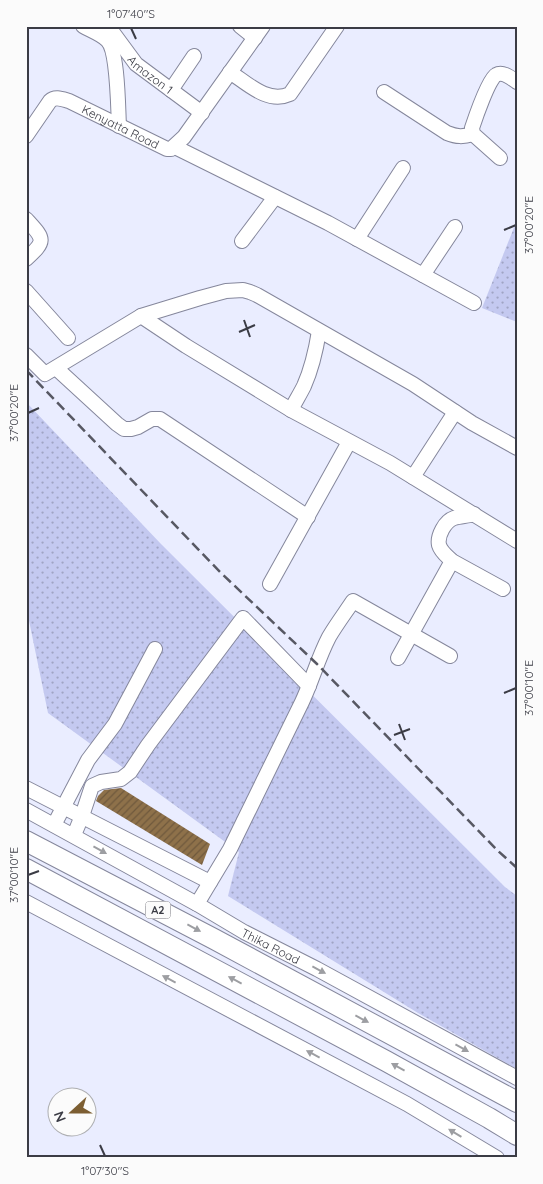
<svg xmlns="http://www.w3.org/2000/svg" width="543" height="1184" viewBox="0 0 543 1184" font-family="Quicksand,sans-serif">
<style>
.garden{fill:url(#garden-dots)}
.building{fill:url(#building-hatch)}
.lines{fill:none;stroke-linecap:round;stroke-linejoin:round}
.minor-casing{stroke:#85879c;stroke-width:16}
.highway-casing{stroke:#85879c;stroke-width:22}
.minor{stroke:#fff;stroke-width:14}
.highway{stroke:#fff;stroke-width:20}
.rail{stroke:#575863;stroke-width:2.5;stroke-dasharray:10 5;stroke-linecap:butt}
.oneway{fill:#9d9ea2}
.ticks{fill:none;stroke:#3b3c45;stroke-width:2}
.labels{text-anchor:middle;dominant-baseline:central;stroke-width:5;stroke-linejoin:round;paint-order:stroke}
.shield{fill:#fbfbfb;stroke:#75757c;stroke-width:1}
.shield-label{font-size:11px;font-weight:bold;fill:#3b3c45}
.street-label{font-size:12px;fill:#3b3c45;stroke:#fbfbfb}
.neatline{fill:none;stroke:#3b3c45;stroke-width:2}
.ticks-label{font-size:12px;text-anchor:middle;fill:#3b3c45}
</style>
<defs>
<pattern id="garden-dots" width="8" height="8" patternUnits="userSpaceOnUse" patternTransform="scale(1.25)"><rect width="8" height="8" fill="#c4c9f0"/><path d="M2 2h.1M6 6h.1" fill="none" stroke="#a0a4c4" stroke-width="1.8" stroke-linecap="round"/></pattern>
<pattern id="building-hatch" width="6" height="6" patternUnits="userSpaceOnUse" patternTransform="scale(1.25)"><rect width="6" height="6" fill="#8e714a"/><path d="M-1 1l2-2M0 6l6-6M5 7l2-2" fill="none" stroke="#6f593d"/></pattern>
</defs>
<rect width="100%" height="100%" fill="#eaedff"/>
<g class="garden">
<polygon points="517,220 517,322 482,308"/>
<polygon points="26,402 161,544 505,887 517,896 517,1069 418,1013 228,896 239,852 48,713 26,606"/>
</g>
<polygon class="building" points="121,788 210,844 202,865 96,801 98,796 104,790"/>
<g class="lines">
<g class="minor-casing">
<g id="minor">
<path d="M83 26C90 30 101 34 107 40 118 50 118 109 119 126"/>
<path id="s1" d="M108 26 136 64 202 113"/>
<polyline points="240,26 255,38"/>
<path d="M230 72C248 84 268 104 290 94L337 26"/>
<polyline points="171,90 194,56"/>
<path d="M384 92 447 133C457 137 463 137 473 134"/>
<path id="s2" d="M26 136 50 101C55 96 62 99 69 101L167 149H171L184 137 263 26"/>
<polyline points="175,147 328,223 474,303"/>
<path d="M500 158 473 134 472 128C475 119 489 78 496 75 503 71 511 78 517 82"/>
<path d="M26 219C44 239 47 240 26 259"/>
<polyline points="357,239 403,168"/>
<polyline points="242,241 275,197"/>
<polyline points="423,275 455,227"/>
<polyline points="26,291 68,338"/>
<polyline points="141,316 186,346 291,410 390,463 517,541"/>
<polyline points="26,355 45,374 141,316 200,298 226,291 243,290 250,292 257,295 413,384 472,423 517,448"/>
<polyline points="56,368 117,424 124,429 131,429 138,427 152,419 160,419 308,517"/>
<path d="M291 410C295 402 300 394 304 386 312 368 316 350 319 331"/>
<polyline points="413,477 455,412"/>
<path d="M474 514C468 516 460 516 454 518 445 521 437 536 439 545 441 552 447 556 452 561L503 589"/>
<polyline points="270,584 349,442"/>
<polyline points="398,658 452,561"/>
<polyline points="26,788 210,882"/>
<path id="s3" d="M26 810 197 904 244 932 317 969 517 1078"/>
<polyline points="54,825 88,760 115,724 155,649"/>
<polyline points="74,835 82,816 92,786 101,782 121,779 130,772 148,745 243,618 309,686"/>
<polyline points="26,902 407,1104 497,1158"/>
<path d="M197 904 230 849 302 702C312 681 318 658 329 637 336 625 345 613 353 601L450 656"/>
</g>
</g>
<g class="highway-casing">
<g id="highway">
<polyline points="26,841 214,939 517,1102"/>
<polyline points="26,869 386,1061 489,1118 517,1135"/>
</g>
</g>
<use href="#minor" class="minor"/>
<use href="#highway" class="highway"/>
<polyline class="rail" points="26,370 220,572 317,664 497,850 517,868"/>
</g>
<defs><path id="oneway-solid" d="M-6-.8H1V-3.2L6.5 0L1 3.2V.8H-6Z" transform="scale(1.25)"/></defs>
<g class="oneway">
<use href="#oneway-solid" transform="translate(100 850) rotate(29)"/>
<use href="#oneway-solid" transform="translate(194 928) rotate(28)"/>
<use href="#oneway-solid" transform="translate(319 970) rotate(28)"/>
<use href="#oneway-solid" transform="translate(169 979) rotate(-152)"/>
<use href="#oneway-solid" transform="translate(235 980) rotate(-152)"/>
<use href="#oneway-solid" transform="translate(362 1019) rotate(28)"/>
<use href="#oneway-solid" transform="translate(462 1048) rotate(29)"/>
<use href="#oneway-solid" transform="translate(313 1054) rotate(-152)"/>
<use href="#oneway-solid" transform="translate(398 1067) rotate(-151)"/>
<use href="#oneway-solid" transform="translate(455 1133) rotate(-149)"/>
</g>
<path class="ticks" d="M131 28 136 39M504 230 516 225M244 320 250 337M239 332 255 325M28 413 39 408M504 693 516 688M399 724 405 740M394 735 410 729M28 875 39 871M100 1145 105 1156"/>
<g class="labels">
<rect class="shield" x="145.5" y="901.5" width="25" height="17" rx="4"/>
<g class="shield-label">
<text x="158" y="910">A2</text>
</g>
<g class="street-label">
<text stroke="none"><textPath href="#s1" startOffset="65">Amazon 1</textPath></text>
<text stroke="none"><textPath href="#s2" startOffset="120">Kenyatta Road</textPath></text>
<text stroke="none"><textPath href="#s3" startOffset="280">Thika Road</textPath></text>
</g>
</g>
<rect width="543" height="1184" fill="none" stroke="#fbfbfb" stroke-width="55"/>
<g transform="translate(72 1112) rotate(249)"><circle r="24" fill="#fbfbfb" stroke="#aeafb2"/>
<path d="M0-4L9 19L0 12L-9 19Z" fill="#7c5e32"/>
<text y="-8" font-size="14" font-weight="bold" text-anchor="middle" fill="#3b3c45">N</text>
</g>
<rect x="28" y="28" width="488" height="1128" class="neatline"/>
<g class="ticks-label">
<text x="131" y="18">1°07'40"S</text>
<text transform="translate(529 225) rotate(-90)" y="4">37°00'20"E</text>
<text transform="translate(14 413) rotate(-90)" y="4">37°00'20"E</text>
<text transform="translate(529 688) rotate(-90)" y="4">37°00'10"E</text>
<text transform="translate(14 875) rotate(-90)" y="4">37°00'10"E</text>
<text x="105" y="1175">1°07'30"S</text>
</g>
</svg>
